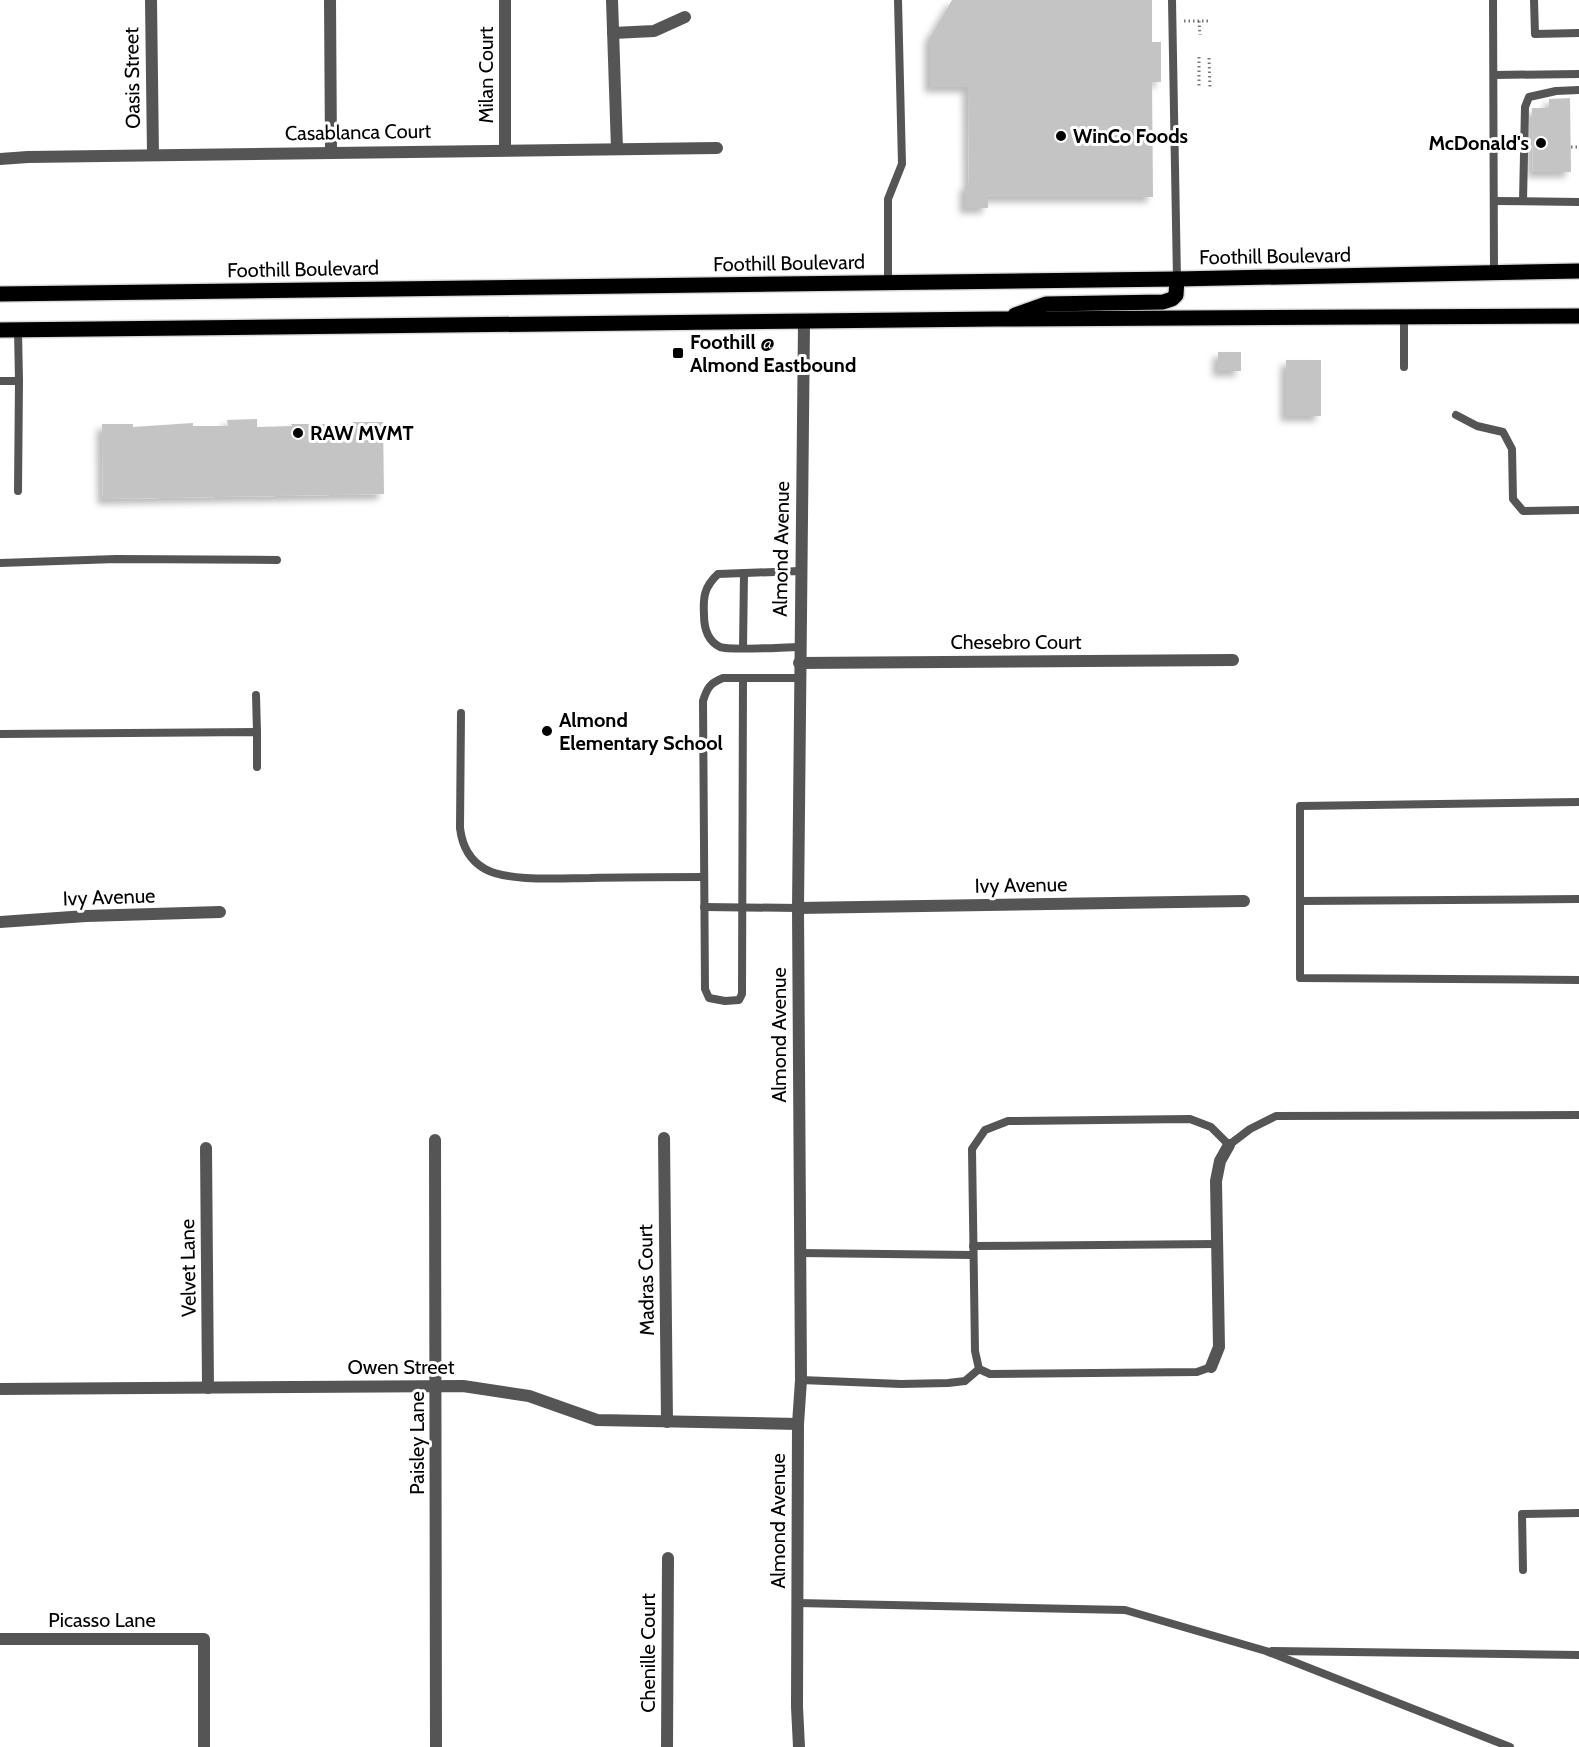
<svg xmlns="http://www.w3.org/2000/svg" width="1579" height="1747" viewBox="0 0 1579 1747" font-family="Cabin,sans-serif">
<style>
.building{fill:#c4c4c4;filter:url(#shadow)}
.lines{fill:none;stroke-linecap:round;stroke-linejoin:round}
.primary-casing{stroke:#dbdbdb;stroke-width:18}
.path{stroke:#777;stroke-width:3;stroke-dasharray:1.5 3;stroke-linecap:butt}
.lane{stroke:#555;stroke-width:8}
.street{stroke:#555;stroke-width:12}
.primary{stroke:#000;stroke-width:15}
.poi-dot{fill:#000;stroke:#fff;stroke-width:2}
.labels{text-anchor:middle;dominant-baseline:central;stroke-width:6;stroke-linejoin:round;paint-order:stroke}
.street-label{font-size:20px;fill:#000;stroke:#fff}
.poi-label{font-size:20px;font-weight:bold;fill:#000;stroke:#fff;text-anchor:start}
</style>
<defs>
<filter id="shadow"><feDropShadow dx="-5.5" dy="5.5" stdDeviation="3" flood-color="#0004"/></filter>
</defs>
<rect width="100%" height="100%" fill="#fff"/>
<g class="building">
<polygon points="952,0 1152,0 1152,42 1161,42 1161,82 1152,82 1153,197 988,197 988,208 965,208 965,185 969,185 968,87 930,87 930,37"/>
<polygon points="1570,98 1571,172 1533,172 1532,108 1549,108 1549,99"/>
<rect x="1218" y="352" width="23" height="19"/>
<rect x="1286" y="360" width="35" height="56"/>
<polygon points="257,419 257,427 292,426 291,424 353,424 353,422 383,422 384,494 103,499 102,424 133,424 133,427 193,423 193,426 228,426 227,420"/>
</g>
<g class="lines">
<g class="primary-casing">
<g id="primary">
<polyline points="0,294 1177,279 1579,271"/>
<polyline points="1015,315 1046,304 1163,302 1172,299 1176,295 1177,279"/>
<polyline points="0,330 996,319 1579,316"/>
</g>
</g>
<g class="path">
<polyline points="1184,21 1210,21"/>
<polyline points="1199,21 1200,35"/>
<polyline points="1199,57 1199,87"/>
<polyline points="1209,58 1210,88"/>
<polyline points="1571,147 1579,147"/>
</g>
<g class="lane">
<polyline points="1172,0 1177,279"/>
<polyline points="1493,0 1494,272"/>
<polyline points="1534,0 1535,34 1579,33"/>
<polyline points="1494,75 1579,74"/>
<polyline points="1495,201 1579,202"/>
<polyline points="1523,201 1525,107 1529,97 1556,91 1579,90"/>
<polyline points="888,283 888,199 902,164 898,0"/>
<polyline points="1404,317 1404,367"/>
<polyline points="0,381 19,381 18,330"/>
<polyline points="1456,415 1477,426 1503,432 1512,449 1513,499 1523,511 1579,510"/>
<polyline points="18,491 19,381"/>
<polyline points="0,563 116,559 277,560"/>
<path d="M799 647C785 647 730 651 720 647 708 641 704 628 704 615 703 597 704 587 718 574L800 571"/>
<polyline points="743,648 744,573"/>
<path d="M743 678 742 994 739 1000 725 1001 709 998 705 989 703 701C707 688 710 683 723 678H799"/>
<polyline points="256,695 257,732"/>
<path d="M461 713 460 828C462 845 469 860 485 869 508 882 563 878 590 878 628 877 666 877 704 877"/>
<polyline points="0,734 257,732 257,767"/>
<polyline points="1579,802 1300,806 1300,978 1579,980"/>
<polyline points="1300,901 1579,899"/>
<polyline points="704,907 798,908"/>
<polyline points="973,1246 1217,1244"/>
<polyline points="799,1253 973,1255"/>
<polyline points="979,1369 975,1351 972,1149 985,1130 1008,1121 1190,1119 1211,1127 1229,1145 1250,1129 1276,1116 1579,1115"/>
<polyline points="979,1369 990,1374 1197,1372 1211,1367"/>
<polyline points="801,1380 901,1384 948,1383 965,1381 979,1369"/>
<polyline points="1523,1570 1522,1514 1579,1513"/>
<polyline points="797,1603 1125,1610 1266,1651 1510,1747"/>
<polyline points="1272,1651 1579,1655"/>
</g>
<g class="street">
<polyline points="151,0 153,155"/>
<polyline points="330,0 331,152"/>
<polyline points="505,0 505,150"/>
<polyline points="612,0 617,149"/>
<polyline points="613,33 654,31 685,17"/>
<polyline points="0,159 28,157 717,148"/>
<polyline points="799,663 1233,660"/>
<polyline points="798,908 1244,901"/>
<polyline points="0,922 86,916 220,912"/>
<polyline points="664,1138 667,1422"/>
<polyline points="435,1140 436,1747"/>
<polyline points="206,1148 208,1388"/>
<polyline points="1211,1367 1219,1347 1216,1181 1220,1161 1229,1145"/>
<polyline points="0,1389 463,1386 529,1396 597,1420 798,1424"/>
<polyline points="0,1639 204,1639 204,1747"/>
<polyline points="667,1747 668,1558"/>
<polyline points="799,1747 797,1707 798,1424 801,1380 798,908 804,323"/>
</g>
<use href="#primary" class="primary"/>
</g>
<g class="poi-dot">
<circle cx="1061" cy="136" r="6"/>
<circle cx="1541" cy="143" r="6"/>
<rect x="672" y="347" width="12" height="12" rx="3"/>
<circle cx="298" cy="433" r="6"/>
<circle cx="547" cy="731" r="6"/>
</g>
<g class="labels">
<g class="street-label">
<text transform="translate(486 75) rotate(-90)">Milan Court</text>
<text transform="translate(132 78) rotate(-91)">Oasis Street</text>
<text transform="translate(358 132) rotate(-1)">Casablanca Court</text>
<text transform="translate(1275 256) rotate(-1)">Foothill Boulevard</text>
<text transform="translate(789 263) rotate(-1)">Foothill Boulevard</text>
<text transform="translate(303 269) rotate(-1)">Foothill Boulevard</text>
<text transform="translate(781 549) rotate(-89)">Almond Avenue</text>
<text x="1016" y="642">Chesebro Court</text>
<text transform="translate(1021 885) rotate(-1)">Ivy Avenue</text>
<text transform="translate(109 897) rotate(-2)">Ivy Avenue</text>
<text transform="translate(779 1035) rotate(-90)">Almond Avenue</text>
<text transform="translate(188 1268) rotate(-91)">Velvet Lane</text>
<text transform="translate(646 1280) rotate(-91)">Madras Court</text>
<text x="401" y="1367">Owen Street</text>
<text transform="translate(417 1443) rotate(-90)">Paisley Lane</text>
<text transform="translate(778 1521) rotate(-90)">Almond Avenue</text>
<text x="102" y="1620">Picasso Lane</text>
<text transform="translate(648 1653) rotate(-90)">Chenille Court</text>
</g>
<g class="poi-label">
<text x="1073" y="136">WinCo Foods</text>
<text x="1529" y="143" text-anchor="end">McDonald's</text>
<text x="690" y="342">Foothill @<tspan x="690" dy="23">Almond Eastbound</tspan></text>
<text x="310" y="433">RAW MVMT</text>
<text x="559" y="720">Almond<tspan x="559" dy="23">Elementary School</tspan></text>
</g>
</g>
</svg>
